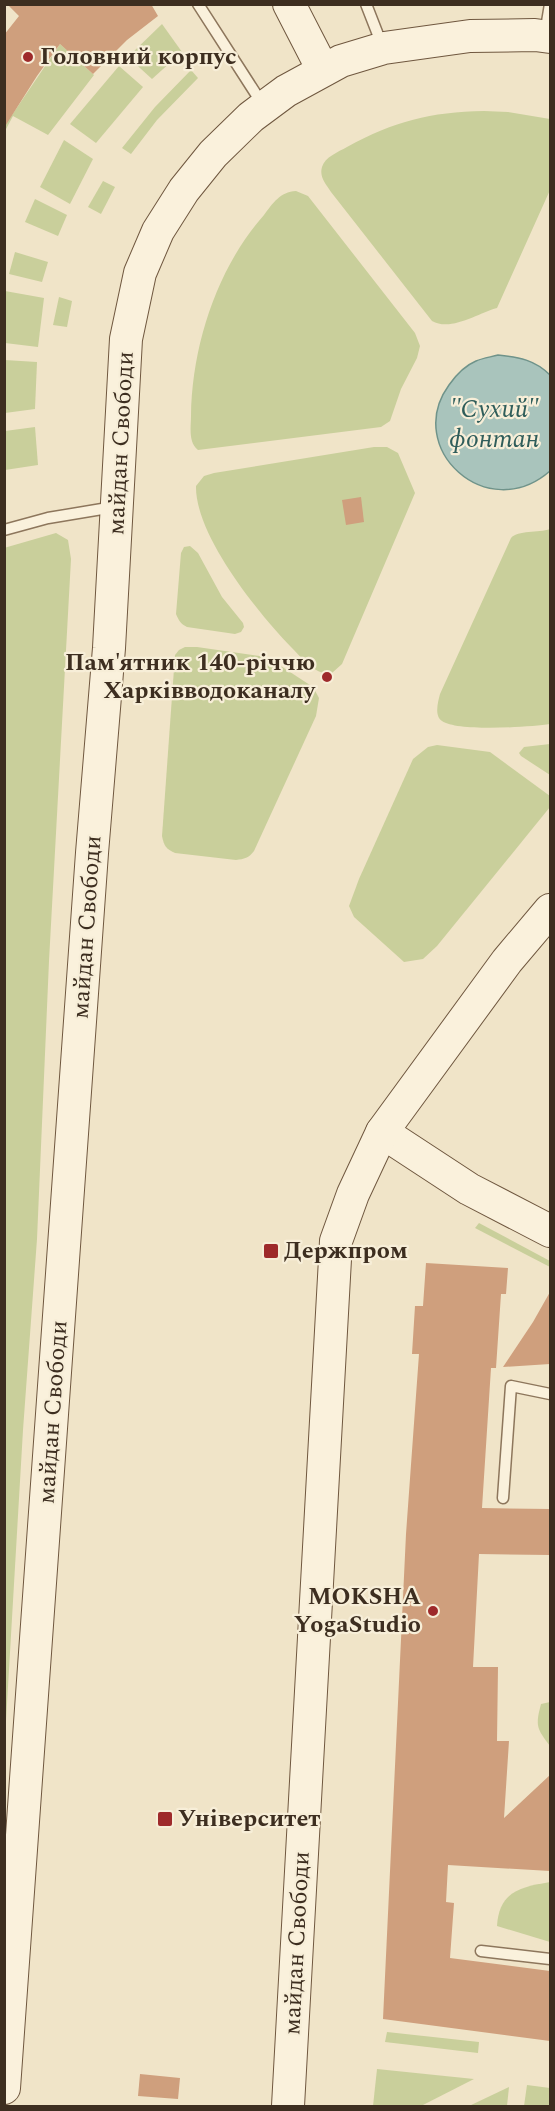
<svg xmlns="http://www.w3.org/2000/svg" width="555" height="2111" viewBox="0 0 555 2111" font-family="Spectral,serif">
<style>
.green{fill:#c9cf9b}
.water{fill:#a9c4bc;stroke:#6f938a;stroke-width:1.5}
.building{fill:#cf9f7d}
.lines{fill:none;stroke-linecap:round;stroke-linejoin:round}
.lane-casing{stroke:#8d765c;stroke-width:13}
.secondary-casing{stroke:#6f573f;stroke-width:34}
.lane{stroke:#faf1dc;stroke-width:10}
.secondary{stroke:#faf1dc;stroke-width:32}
.poi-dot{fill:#9e2a2b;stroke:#f7eed8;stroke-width:2}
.labels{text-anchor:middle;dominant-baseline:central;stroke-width:4.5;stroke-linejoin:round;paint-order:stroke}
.poi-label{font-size:24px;font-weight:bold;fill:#3d2e20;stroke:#f7eed8;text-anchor:start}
.street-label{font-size:24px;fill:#3d2e20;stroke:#f7eed8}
.water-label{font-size:26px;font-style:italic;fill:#2f5d5a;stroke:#f7eed8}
</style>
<rect width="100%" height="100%" fill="#f0e4c8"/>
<g class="green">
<polygon points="162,24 182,52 152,79 128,57"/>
<polygon points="60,44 94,75 48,135 13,116 5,131 5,112 12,115"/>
<polygon points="119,66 143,87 96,143 70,124"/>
<polygon points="191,70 198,78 157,120 131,154 122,148 155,107"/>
<path d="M484 111 508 112 550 119V190L497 308C478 313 451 332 432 321L331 192C326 184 319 177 322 167 325 157 338 152 347 147 395 121 430 112 484 111Z"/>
<polygon points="64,140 93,159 70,204 40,187"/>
<polygon points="103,181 115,187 101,214 88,207"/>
<path d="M296 191 308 196 415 333 420 346 417 358 401 389 390 421 381 427 198 450C188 442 191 427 191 416 192 345 217 268 264 215 273 203 280 192 296 191Z"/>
<polygon points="35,199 67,215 58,236 25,222"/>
<polygon points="15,252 48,262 42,282 9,274"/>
<polygon points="5,291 44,298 38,347 5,343"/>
<polygon points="59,297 72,301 67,327 53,325"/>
<polygon points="5,360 37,362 35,409 5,413"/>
<polygon points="35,427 38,465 5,470 5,431"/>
<path d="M374 447H387L398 453 415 493 342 664 332 673C329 673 326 674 323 673 311 670 299 655 291 647 258 613 195 535 196 486L204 476 214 473Z"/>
<path d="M550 529V724C529 727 458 732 442 721 434 716 438 702 440 694L511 538C518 530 538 533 550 529Z"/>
<polygon points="56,533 68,540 71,559 49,961 37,1239 23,1430 5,1738 4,548"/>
<path d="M190 546 198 553 222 597 243 623 244 627 241 632 235 634 187 627C181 624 179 621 176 614L181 553 184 547Z"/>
<path d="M185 647H197L267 657 313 687 319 698 316 716 254 851C249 858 244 859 236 860L175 853C166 849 164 846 162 836L175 655 179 650Z"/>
<polygon points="550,744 550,775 521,756 519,753 524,747"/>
<polygon points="437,745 490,752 550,796 550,807 437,946 423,959 404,962 354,917 349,906 359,879 413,759 428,747"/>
<polygon points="479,1223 550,1261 550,1267 475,1228"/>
<path d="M550 1702V1746C537 1729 535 1726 541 1704Z"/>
<path d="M550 1882V1942L497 1926C499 1891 521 1887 550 1882Z"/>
<polygon points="387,2032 479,2042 478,2053 385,2042"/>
<polygon points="377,2069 474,2079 421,2106 373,2106"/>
<polygon points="527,2085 550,2088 550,2106 524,2106"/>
<polygon points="509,2087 507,2106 469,2106"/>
</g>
<path class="water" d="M498 355C519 357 535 360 550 375V471C487 526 403 448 449 385 456 375 464 366 476 361 483 358 491 357 498 355Z"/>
<g class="building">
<polygon points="7,4 151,4 158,16 127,40 93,74 60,44 37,76 4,128 4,35 19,16"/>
<polygon points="361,497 364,522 346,525 342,500"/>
<polygon points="426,1263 508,1268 506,1294 501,1294 496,1368 491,1368 482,1508 550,1509 550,1555 479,1554 473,1667 498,1667 497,1741 509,1741 504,1818 550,1775 550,1871 448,1865 446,1902 454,1903 450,1958 550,1971 550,2041 383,2019 406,1534 419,1354 412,1354 415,1306 423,1306"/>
<polygon points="550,1292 550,1364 503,1367 533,1322"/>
<polygon points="140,2074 180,2078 178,2099 138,2096"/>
</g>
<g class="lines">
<g class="lane-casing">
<g id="lane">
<polyline points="198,4 263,105"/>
<polyline points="366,4 382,45"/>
<polyline points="545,34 550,4"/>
<polyline points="4,530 48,518 114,507"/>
<polyline points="503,1498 511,1386 550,1394"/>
<polyline points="481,1951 550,1959"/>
</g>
</g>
<g class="secondary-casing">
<g id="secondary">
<polyline points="289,4 323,70"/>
<polyline points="382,1132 469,1189 550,1231"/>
<polyline points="4,2088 92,853 109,648 126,339 140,273 158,231 184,190 213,154 251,117 286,91 341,61 384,48 470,36 535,35 550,37"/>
<polyline points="288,2106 336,1241 353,1194 382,1132 507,961 550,910"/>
</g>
</g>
<use href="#lane" class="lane"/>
<use href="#secondary" class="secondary"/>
</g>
<g class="poi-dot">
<circle cx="28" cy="57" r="6"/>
<circle cx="327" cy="677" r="6"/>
<rect x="263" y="1243" width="16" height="16" rx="3"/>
<circle cx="433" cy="1611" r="6"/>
<rect x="157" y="1811" width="16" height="16" rx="3"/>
</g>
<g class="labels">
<g class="poi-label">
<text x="40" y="57">Головний корпус</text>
<text x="315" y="663" text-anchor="end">Пам'ятник 140-річчю<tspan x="315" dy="28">Харківводоканалу</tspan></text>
<text x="284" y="1251">Держпром</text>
<text x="421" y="1597" text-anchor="end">MOKSHA<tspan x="421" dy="28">YogaStudio</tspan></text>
<text x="178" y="1819">Університет</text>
</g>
<g class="street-label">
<text transform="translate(121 443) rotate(-87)">майдан Свободи</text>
<text transform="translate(87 927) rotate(-86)">майдан Свободи</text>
<text transform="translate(53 1412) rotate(-86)">майдан Свободи</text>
<text transform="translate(297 1943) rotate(-87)">майдан Свободи</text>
</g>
<g class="water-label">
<text x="494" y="409">"Сухий"<tspan x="494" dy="30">фонтан</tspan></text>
</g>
</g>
<rect width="555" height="2111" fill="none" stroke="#3d2e20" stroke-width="12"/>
</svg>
